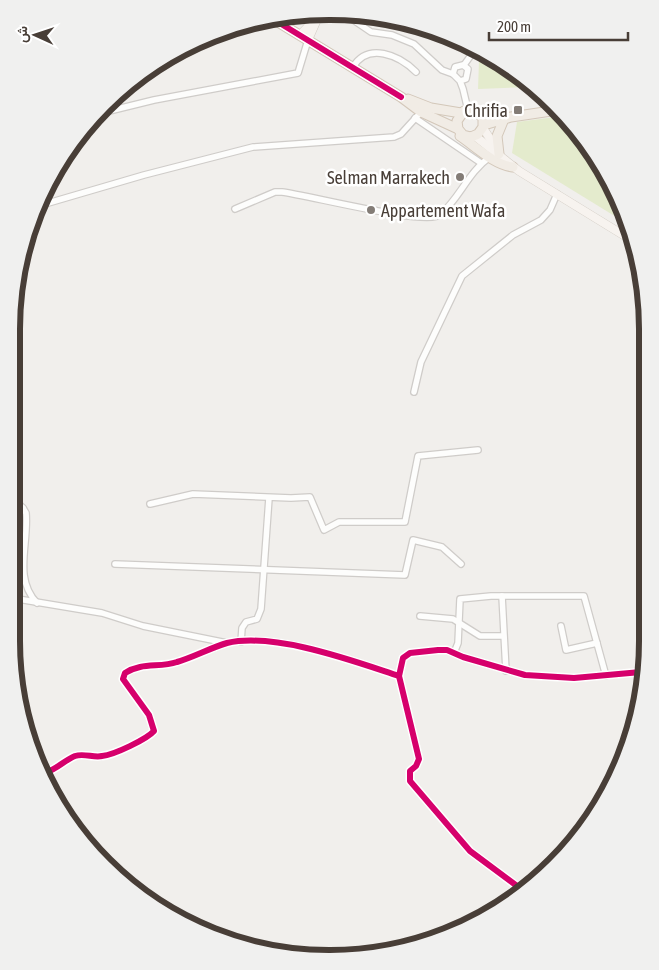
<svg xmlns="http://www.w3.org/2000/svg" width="659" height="970" viewBox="0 0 659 970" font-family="'Asap Condensed',Vazirmatn,sans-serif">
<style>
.green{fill:#e4ebcd}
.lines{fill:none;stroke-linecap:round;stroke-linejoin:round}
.street-casing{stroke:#cfccc9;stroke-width:8}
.secondary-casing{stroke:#d2ccc4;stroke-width:9}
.primary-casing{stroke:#d3c7b9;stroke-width:11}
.street{stroke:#fdfdfc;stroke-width:5.5}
.secondary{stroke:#f7f3ef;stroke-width:8}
.primary{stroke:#f1ece5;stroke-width:9}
.cycleway-casing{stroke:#fff;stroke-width:9}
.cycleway{stroke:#d6006c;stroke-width:6}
.poi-dot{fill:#837c76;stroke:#fff;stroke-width:2}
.labels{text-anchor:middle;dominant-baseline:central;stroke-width:5;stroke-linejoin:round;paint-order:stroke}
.poi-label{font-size:18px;fill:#483e37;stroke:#fff;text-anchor:end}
.rim{fill:none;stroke:#483e37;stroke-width:6}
</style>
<rect width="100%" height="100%" fill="#f1efec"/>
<g class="green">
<polygon points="483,57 528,87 478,89 479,61"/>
<polygon points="563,116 615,188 626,223 512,153 517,122"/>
</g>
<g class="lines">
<g class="street-casing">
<g id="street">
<polyline points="346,15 371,32 392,35 414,44 442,70 453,74"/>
<polyline points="199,42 208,40 216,34"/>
<polyline points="464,65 474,51"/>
<path d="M353 67C368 42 399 55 416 72"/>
<polyline points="460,81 466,79 468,69 463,65 455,67 453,74 460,81 463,89 468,110"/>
<polyline points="97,114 154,100 298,73 308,40"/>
<polyline points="415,118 481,163"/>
<polyline points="38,206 144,175 253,147 394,137 401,134 421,112"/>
<path d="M235 209 275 192H282C307 195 427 226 440 215 460 198 468 172 490 157"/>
<polyline points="414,392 421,362 462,276 513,235 541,220 550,210 557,194"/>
<polyline points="14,499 23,508"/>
<polyline points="150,504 193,494 291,498 310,497 324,530 339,522 405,522 418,456 478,450"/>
<path d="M13 510 23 508 26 513C29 544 13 578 37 603"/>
<polyline points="115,564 405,575 413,540 442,547 461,564"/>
<polyline points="502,596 506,671"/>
<polyline points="12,598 102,613 143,626 227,643"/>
<polyline points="420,616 453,619 480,636 503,636"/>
<polyline points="561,626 566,650 597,643"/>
<polyline points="241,642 242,628 246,622 257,619 261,609 269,498"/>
<polyline points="454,653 458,643 460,599 491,596 584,596 606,676"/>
<path d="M45 773C57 769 65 760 75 756 84 753 94 758 102 756 114 755 147 739 154 731L149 715 123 679 125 673C142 662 159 668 177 662 194 657 210 648 227 643 275 632 353 661 399 676"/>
<polyline points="521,889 470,851 410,781 410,771 416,766 419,759 399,676 403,658 410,653 438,650 447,650 463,657 525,675 574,678 641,672"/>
</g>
</g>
<g class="secondary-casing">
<g id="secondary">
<polyline points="300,35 315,19"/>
<polyline points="308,40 320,13"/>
<polyline points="483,128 498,151"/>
<polyline points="475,136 519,171 633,241"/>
</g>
</g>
<g class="primary-casing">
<g id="primary">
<polyline points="278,22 401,97 421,112 458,129 463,135 471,137 478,134 483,127 483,118 475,110 464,111 457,121 458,129"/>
<polyline points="408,99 431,108 461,113"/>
<polyline points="481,115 506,116"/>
<polyline points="484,125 511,117 558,110"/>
<path d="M460 136C475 146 494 165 513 167"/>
<polyline points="499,154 497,136 504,119"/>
</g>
</g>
<use href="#street" class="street"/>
<use href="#secondary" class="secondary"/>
<use href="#primary" class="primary"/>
<g class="cycleway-casing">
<g id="cycleway">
<polyline points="278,22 401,97"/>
<path d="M45 773C57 769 65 760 75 756 84 753 94 758 102 756 114 755 147 739 154 731L149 715 123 679 125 673C142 662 159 668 177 662 194 657 210 648 227 643 275 632 353 661 399 676"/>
<polyline points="521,889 470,851 410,781 410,771 416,766 419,759 399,676 403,658 410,653 438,650 447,650 463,657 525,675 574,678 641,672"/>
</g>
</g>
<use href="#cycleway" class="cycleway"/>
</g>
<g class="poi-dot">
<rect x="513" y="105" width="10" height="10" rx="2.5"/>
<circle cx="460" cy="177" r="5"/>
<circle cx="371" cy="210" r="5"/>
</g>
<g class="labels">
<g class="poi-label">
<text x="508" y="110">Chrifia</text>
<text x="450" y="177">Selman Marrakech</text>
<text x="381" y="210" text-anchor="start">Appartement Wafa</text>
</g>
</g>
<path d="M0 0H659V970H0ZM329 20H330A309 309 0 0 1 639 329V641A309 309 0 0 1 330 950H329A309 309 0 0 1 20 641V329A309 309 0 0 1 329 20Z" fill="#f0f0ef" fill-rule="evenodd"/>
<path class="rim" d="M329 20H330A309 309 0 0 1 639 329V641A309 309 0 0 1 330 950H329A309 309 0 0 1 20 641V329A309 309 0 0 1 329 20Z"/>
<g transform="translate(35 35) rotate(273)" stroke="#ffffff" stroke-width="4" paint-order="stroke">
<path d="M0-4L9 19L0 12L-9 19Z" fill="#483e37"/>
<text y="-8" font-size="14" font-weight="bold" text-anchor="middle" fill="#483e37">ش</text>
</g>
<path d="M489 32v8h139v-8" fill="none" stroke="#483e37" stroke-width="2.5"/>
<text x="497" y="32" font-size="15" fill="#483e37" stroke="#ffffff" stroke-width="4" paint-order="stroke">200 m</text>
</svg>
